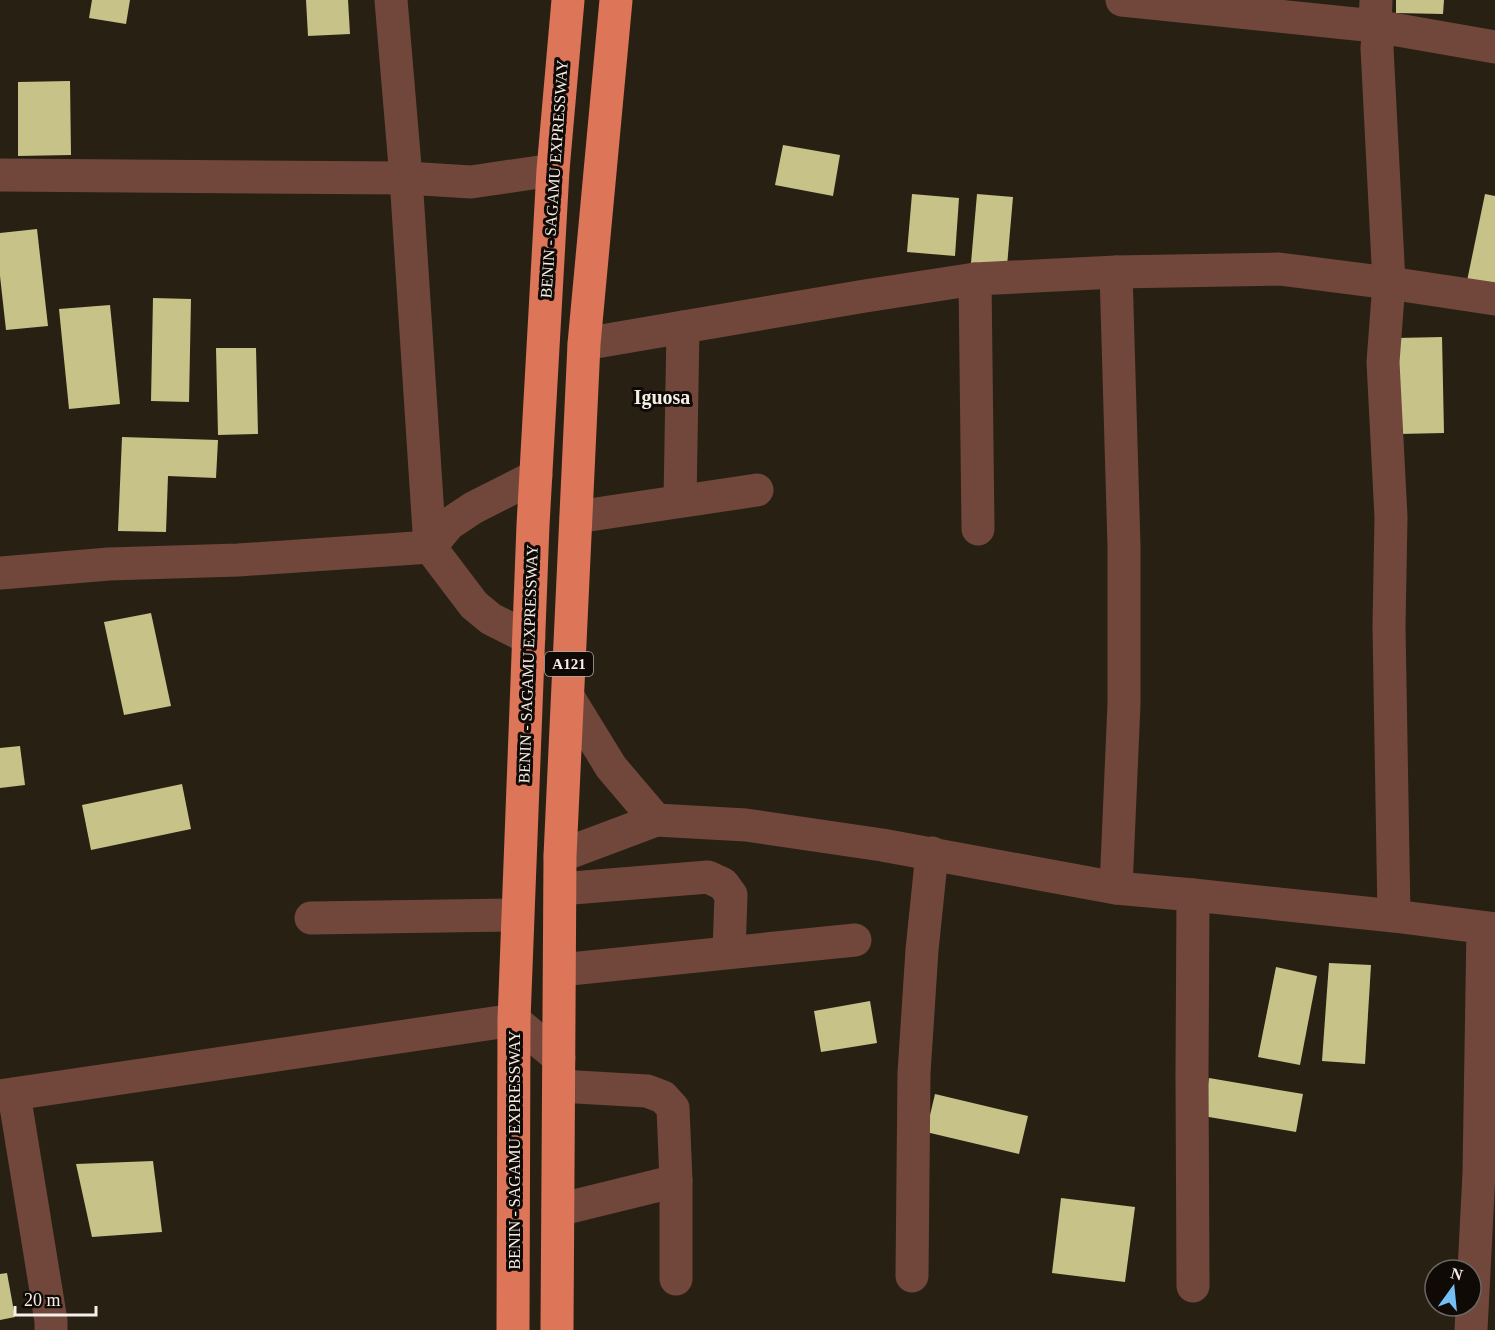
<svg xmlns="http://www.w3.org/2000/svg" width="1495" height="1330" viewBox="0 0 1495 1330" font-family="Georgia,serif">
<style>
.building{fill:#c7c288}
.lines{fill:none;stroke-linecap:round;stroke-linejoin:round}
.minor{stroke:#71473b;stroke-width:33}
.highway{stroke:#dd7559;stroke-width:33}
.labels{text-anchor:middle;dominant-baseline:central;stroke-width:6;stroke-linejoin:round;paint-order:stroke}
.shield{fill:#0f0a06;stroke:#b1aaa4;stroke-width:1.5}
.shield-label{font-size:15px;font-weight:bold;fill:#f6efe7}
.street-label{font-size:16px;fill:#f6efe7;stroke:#0f0a06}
.quarter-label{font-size:20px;font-weight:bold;fill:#f6efe7;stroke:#0f0a06}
</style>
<rect width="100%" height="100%" fill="#292014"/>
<g class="building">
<polygon points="92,0 130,0 126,24 89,18"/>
<polygon points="306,0 348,0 350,34 308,36"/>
<polygon points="1396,0 1444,0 1443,14 1396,13"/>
<polygon points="70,81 71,155 18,156 18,82"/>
<polygon points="783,145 840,155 833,196 775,185"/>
<polygon points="912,194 959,198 955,256 907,252"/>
<polygon points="977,194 1013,197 1007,266 971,263"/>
<polygon points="1485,194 1495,196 1495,287 1467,281"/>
<polygon points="37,229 48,326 6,330 0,276 0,233"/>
<polygon points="153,298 191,299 189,402 151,401"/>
<polygon points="110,305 120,404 69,409 59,309"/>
<polygon points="1442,337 1444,433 1399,434 1397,338"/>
<polygon points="216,348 256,348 258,434 218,435"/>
<polygon points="122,437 218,440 216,478 168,476 166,532 118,531"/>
<polygon points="151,613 171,706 124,715 104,622"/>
<polygon points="20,746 25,785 0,788 0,748"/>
<polygon points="182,784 191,829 91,850 82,805"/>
<polygon points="1329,963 1371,965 1365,1064 1322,1061"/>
<polygon points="1276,967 1317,976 1300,1065 1258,1057"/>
<polygon points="870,1001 877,1043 821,1052 814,1011"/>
<polygon points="1209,1078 1303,1094 1296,1132 1203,1116"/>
<polygon points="935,1094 1028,1116 1019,1154 926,1132"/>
<polygon points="153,1161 162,1232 92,1237 76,1164"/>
<polygon points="1061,1198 1135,1207 1125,1282 1052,1273"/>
<polygon points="7,1273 15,1317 0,1320 0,1274"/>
</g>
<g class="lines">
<g class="minor">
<polyline points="391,0 406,178 430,547 474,605 491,619 529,638"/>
<polyline points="1122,0 1375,26 1376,0"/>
<polyline points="0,175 406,178 471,182 553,170"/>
<polyline points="975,279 978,529"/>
<polyline points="584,344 865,296 975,279 1116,272 1279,269 1389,283 1495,299"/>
<polyline points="680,501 683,327"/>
<polyline points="576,517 757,490"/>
<polyline points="0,573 109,564 238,560 430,547 449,524 473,508 536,476"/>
<polyline points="568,697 611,767 656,820"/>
<polyline points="560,856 656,820 746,825 882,845 1116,888 1193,895 1394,916 1495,929"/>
<polyline points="1116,888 1124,704 1124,546 1116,272"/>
<polyline points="560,889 708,877 723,884 731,895 729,952"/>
<polyline points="1193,895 1192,1075 1193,1286"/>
<polyline points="1394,916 1389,626 1391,517 1383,362 1389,283 1377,48 1378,35 1375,26 1495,47"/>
<polyline points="311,918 517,915"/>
<polyline points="560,970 855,940"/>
<polyline points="559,1086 647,1091 663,1097 673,1108 676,1181 676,1279"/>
<polyline points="14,1094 51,1321 51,1330"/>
<polyline points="0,1096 514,1020 559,1058"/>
<polyline points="558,1210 676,1181"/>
<polyline points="912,1276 914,1073 922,950 932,853"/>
<polyline points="1471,1330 1479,1173 1483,928"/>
</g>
<g class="highway">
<polyline points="513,1330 514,1020 533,525 553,170 568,0"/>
<polyline points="557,1330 560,856 584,344 616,0"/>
</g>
</g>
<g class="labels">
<rect class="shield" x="545" y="652" width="48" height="24" rx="4.5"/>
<g class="shield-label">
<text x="569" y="664">A121</text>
</g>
<g class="street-label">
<text transform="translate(554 179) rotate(-86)">BENIN - SAGAMU EXPRESSWAY</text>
<text transform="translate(528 664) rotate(-88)">BENIN - SAGAMU EXPRESSWAY</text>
<text transform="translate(514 1150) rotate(-90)">BENIN - SAGAMU EXPRESSWAY</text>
</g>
<g class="quarter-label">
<text x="662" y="397">Iguosa</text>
</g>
</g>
<g transform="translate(1453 1288) rotate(15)"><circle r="28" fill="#0f0a06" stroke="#6b6660" stroke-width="1.5"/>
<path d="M0-4.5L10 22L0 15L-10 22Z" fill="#74c0f6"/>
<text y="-9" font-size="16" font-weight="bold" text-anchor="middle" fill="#f6efe7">N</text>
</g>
<path d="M15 1306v9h81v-9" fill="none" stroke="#f6efe7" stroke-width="3"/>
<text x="24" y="1306" font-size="18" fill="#f6efe7" stroke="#0f0a06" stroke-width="4.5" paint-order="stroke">20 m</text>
</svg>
